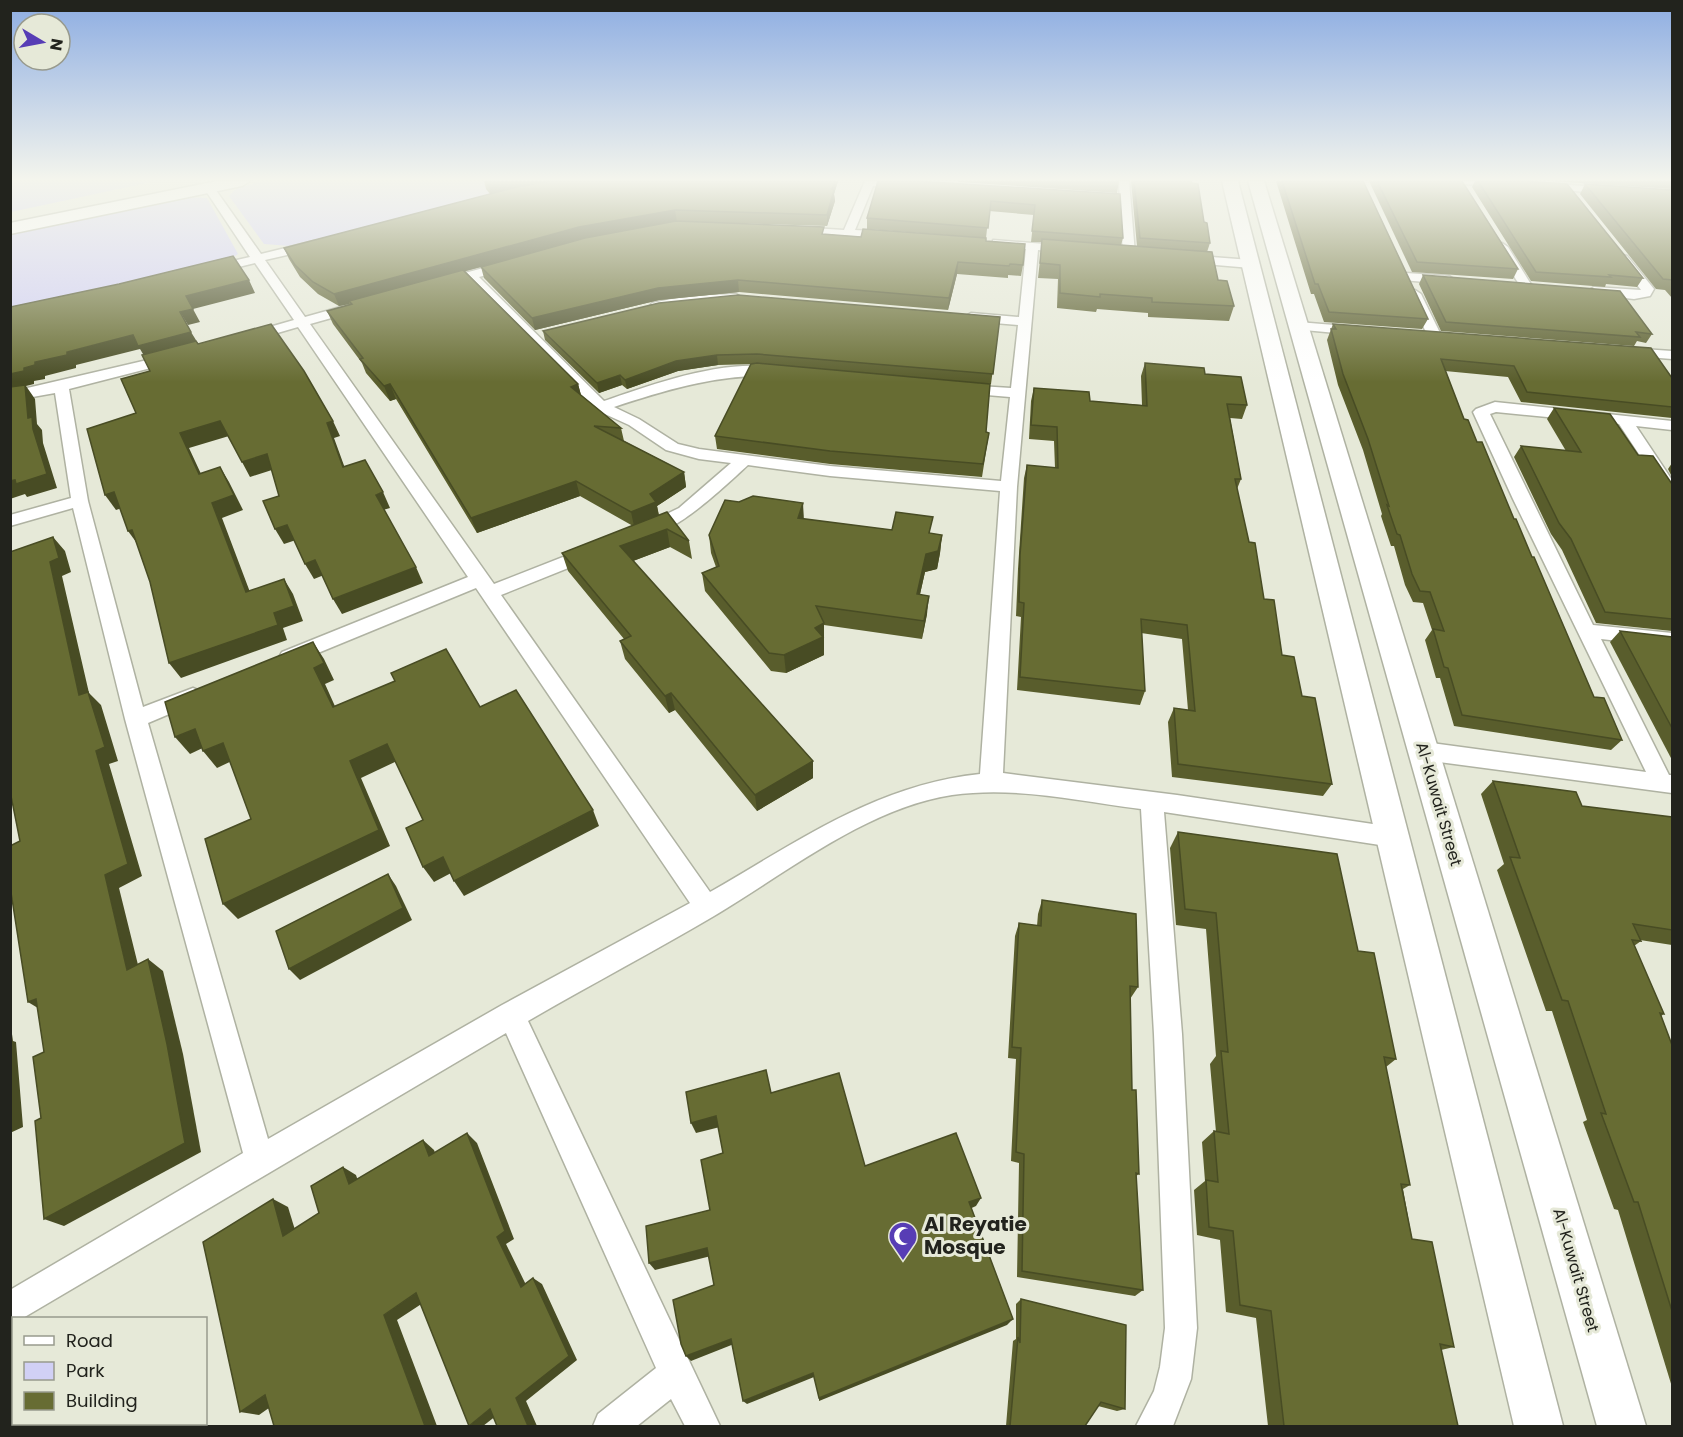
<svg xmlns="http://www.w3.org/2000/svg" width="1683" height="1437" viewBox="0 0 1683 1437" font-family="Poppins,sans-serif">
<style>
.green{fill:#d1d0f5}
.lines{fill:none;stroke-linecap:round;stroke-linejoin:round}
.minor-casing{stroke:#afb2a2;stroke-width:3}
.secondary-casing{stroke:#afb2a2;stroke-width:3}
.primary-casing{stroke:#afb2a2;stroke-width:3}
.minor{fill:#fff;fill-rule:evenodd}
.secondary{fill:#fff;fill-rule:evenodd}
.primary{fill:#fff;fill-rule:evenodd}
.wall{fill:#595d2c}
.shaded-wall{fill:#484c24}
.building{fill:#676c33;stroke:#484c24;stroke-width:1.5}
.labels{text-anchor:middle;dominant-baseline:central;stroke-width:6;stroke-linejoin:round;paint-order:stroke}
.street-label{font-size:16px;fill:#22231d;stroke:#e6e9d8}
.near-poi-label{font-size:20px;font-weight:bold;fill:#22231d;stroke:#e6e9d8;text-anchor:start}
</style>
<rect width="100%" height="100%" fill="#e6e9d8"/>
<g class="green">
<polygon points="11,181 156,181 11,212"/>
<polygon points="261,181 556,181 290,246 264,244 229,196 236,189"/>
<polygon points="183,197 207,198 238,254 227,261 11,310 10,232"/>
</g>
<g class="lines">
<g class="minor-casing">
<g id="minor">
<polygon points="865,181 904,182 909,185 904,188 873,186 855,230 888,232 894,236 892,238 796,233 790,230 796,227 844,230"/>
<polygon points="1119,181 1129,181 1135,254 1129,258 1123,254"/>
<polygon points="1458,181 1505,181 1506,183 1501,186 1463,184"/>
<polygon points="1541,183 1612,188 1617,191 1612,194 1537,188 1537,184"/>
<path d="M209 185 213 186 261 254 314 241 318 242V248L265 260 305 317 355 303 360 304 362 307 360 310 310 324 494 584 586 548H598L601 552 598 556 501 595 710 892C799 841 876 785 980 774L1000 491 830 476 748 465C727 484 668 542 640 535L637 531 640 527 679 508 731 463 699 459 666 450 629 425 596 410 468 280 443 287 437 283 439 280 509 261 513 262 515 265 513 268 479 277 604 401C653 384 730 356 782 369L784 372 782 375 777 376C719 374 669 389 614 407L639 419 678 444 699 449 830 466 1001 481 1010 397 963 393 956 389 963 385 1011 388 1018 325 971 321 964 317 971 313 1019 317 1026 249 993 246V240L1072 246V252L1068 253 1038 250 1017 487 1003 773 1177 795 1393 827 1401 830 1405 837 1401 844 1393 847 1164 812 1182 1034 1197 1328 1191 1379 1173 1426H1136L1154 1391 1160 1367 1165 1328 1154 1034 1141 809C1078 801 1016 786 952 795 867 808 786 873 714 916 653 952 590 985 528 1021L720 1426H685L671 1399 637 1426H593L598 1414 656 1368 506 1033 23 1318H14V1323L10 1324V1290L243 1153 125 719 73 508 10 526V515L71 498 55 393 10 401V392L173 354 180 358 178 361 69 389 88 501 143 707 193 688 200 691 203 696 200 701 148 723 268 1139 502 1005 690 903 476 588 296 662 289 664 282 662 279 657 282 652 468 577 298 327 250 341 243 337 245 334 294 320 255 263 210 274 204 270 206 267 250 257 204 188Z"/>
<polygon points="1502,243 1508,247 1532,286 1530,289 1522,289 1520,286 1496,247"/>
<polygon points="1185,255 1251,260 1257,264 1251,268 1181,262 1179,259"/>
<polygon points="1623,255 1627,256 1654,289 1650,296 1634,299 1589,294 1588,291 1594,287 1641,290 1617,259"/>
<polygon points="1406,273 1449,276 1455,280 1449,284 1402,280 1400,277 1402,274"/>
<polygon points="1415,290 1421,294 1442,337 1440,340 1430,340 1428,337 1409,294"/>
<polygon points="736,294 742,298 741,301 686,304 657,310 650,306 652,303 686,296"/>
<polygon points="1298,322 1358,327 1365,331 1358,335 1293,329 1291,326"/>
<polygon points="1628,348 1672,351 1672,359 1623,355 1621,352"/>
<polygon points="1495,402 1672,421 1672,430 1636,426 1672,480 1672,496 1666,495 1619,424 1496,412 1490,414 1593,625 1672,633 1672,647 1601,639 1669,775 1672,775 1672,793 1424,760 1416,757 1413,751 1416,745 1424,742 1646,772 1513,499 1473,412 1476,409"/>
</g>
</g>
<g class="secondary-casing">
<g id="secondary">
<polygon points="1222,181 1238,181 1563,1426 1514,1426"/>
<polygon points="1248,181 1264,181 1646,1426 1597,1426"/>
</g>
</g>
<g class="primary-casing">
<polygon id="primary" points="217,181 250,181 242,186 10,234 10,223"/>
</g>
<use href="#minor" class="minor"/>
<use href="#secondary" class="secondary"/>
<use href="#primary" class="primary"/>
</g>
<g class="wall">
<polygon points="484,181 838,181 834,194 835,201 827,226 727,223 824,234 861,237 986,241 1023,265 1021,276 1008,275 1008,278 957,274 948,310 739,292 659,300 535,330 484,278 481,267 465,271 578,384 581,395 621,428 624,441 684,472 686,487 657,506 659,515 689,541 692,559 670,547 633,561 813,761 813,778 757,811 675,710 669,713 625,659 620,641 624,639 568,571 562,553 633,526 580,496 477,533 396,399 390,401 366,373 362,363 333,324 327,311 350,304 349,304 339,306 318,294 300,277 289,259 284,248 490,194 486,189"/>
<polygon points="878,181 1120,194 1123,238 1121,245 1137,246 1131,181 1191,181 1210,243 1207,252 1218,280 1234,306 1229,321 1148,317 1148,313 1097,309 1096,312 1057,308 1058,279 1038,278 1042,242 1031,242 1034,215 989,211 986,238 867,229 867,218"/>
<polygon points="958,181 1119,181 1117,193 959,182"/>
<polygon points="1276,181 1363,181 1428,319 1422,329 1324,322 1314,294 1311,294"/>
<polygon points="1369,181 1462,181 1518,269 1513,279 1412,272"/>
<polygon points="1475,181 1523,181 1643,278 1637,287 1606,284 1605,287 1531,281 1472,187"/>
<polygon points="1550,181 1672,181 1672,189"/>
<polygon points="1585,184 1672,190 1672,298 1665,290 1656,289 1580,194"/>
<polygon points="1423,275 1652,334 1646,343 1637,341 1634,346 1441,331 1419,284"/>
<polygon points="1000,317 991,384 848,372 986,432 989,433 982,477 830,464 717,449 715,436 754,364 718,365 678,371 627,389 622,385 599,393 545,340 543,331"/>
<polygon points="1333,324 1672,378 1672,418 1521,402 1508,377 1445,371 1464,419 1477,442 1514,519 1594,697 1622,740 1611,750 1454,726 1440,678 1436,678 1425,640 1432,630 1423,603 1413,602 1405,585 1394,546 1391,546 1381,516 1382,514 1363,450 1338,385 1327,340"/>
<polygon points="1145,363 1205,374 1247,405 1242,419 1230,418 1241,479 1237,489 1249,542 1264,599 1282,655 1302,696 1332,784 1323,796 1172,777 1168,722 1174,708 1188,710 1182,639 1141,633 1145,691 1140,705 1017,690 1021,617 1016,616 1018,569 1024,478 1027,465 1055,468 1054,441 1029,439 1031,401 1034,388 1090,401 1142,405 1141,376"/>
<polygon points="1554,408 1638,455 1672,484 1672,631 1596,623 1562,550 1551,534 1514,457 1521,446 1566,451 1547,419"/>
<polygon points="1672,463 1672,477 1668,469"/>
<polygon points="804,519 892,530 942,535 940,553 937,569 925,572 920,594 927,614 922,639 824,625 824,655 786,673 771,671 705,591 702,573 716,567 711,553 709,535"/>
<polygon points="1620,631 1672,637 1672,760 1610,642"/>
<polygon points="1493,781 1582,806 1672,817 1672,945 1640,940 1641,941 1634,946 1664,1014 1661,1016 1672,1045 1672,1387 1618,1210 1614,1209 1583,1122 1587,1120 1552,1011 1546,1011 1497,870 1504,864 1481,794"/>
<polygon points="1178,832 1358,951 1396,1059 1386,1067 1410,1185 1403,1189 1412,1239 1454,1347 1441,1350 1458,1426 1268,1426 1256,1318 1226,1312 1220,1240 1197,1235 1194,1190 1205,1181 1202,1142 1214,1131 1216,1132 1210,1064 1216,1056 1206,929 1176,925 1170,848"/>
<polygon points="1042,900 1138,987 1130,999 1132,1090 1139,1174 1136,1176 1143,1290 1135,1296 1017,1277 1019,1163 1011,1161 1016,1059 1008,1058 1015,936 1019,923 1037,926 1038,914"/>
<polygon points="1021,1299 1125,1409 1117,1411 1098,1406 1085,1426 1006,1426 1013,1341 1016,1339 1016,1304"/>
</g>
<g class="shaded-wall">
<polygon points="500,181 554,181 491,195 488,184"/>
<polygon points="835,181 838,181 834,194 835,201 827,226 827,215"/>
<polygon points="675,210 677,222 581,239 351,303 349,301 349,304 339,306 334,294 579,227"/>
<polygon points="958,262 957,274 948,310 949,298"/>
<polygon points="249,280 255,293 193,309 200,322 188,325 180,312 186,296"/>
<polygon points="738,280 739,292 659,300 535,330 532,318 658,288"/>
<polygon points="191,332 199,345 146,359 140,349 76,365 76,368 45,376 45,379 34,381 34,384 26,386 35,399 37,424 42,430 43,443 57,488 27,497 25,494 10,499 10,374 35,362 67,352 133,335"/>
<polygon points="717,355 718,365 678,371 627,389 625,380 676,361"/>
<polygon points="620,375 622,385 599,393 597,383"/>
<polygon points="390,384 396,399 390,401 384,386"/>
<polygon points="578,384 582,399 571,387"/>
<polygon points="220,421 229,436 189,448 208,489 199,474 180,433"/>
<polygon points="333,421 340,436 334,438 350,482 343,467 327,423"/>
<polygon points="267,454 275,469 250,477 242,462"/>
<polygon points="220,467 229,482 243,510 222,518 256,608 246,592 212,503"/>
<polygon points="684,472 686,487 657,506 659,517 634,526 631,512 650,494"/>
<polygon points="576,481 580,496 477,533 471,518"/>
<polygon points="114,492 125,507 116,510 105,495"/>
<polygon points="383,492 390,508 383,510 376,495"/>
<polygon points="803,503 804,521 798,518"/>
<polygon points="287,525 296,540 284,544 275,529"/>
<polygon points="667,529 670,547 625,564 620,546"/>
<polygon points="132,530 139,546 128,531"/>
<polygon points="942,535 940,553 937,569 925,572 916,612 917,594 926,554"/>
<polygon points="53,537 65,551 71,572 62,576 89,693 101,705 118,761 109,764 142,876 119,888 142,981 127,970 105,875 79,695 50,562"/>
<polygon points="315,560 324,575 314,579 305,564"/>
<polygon points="416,567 423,583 342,614 333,599"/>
<polygon points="284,579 293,594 303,621 283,628 287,640 181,678 169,663 274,613"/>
<polygon points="929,596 927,614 922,639 924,621"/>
<polygon points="824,623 824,655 786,673 784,655 815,628"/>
<polygon points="313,642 324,659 334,680 325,684 343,724 333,707 314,668"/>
<polygon points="671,693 675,710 669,713 665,696"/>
<polygon points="195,729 209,745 190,754 175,737"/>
<polygon points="223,743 236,759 217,768 203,751"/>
<polygon points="387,744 397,761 361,778 390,846 238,919 223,904 350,761"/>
<polygon points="813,761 813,778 757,811 755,795"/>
<polygon points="593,810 599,826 464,896 454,881"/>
<polygon points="443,857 453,872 434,882 423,867"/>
<polygon points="388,874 396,886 412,920 300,980 289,969"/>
<polygon points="148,959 163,971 183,1054 201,1152 64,1226 44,1219"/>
<polygon points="36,999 46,1013 28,1002"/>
<polygon points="10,1020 13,1041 16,1042 23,1127 10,1133"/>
<polygon points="716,1116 720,1127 696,1133 691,1123"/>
<polygon points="467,1133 477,1143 514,1239 506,1244 530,1293 521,1287 497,1237"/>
<polygon points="423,1140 434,1150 440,1165 429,1156"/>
<polygon points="343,1167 356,1175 362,1193 349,1184"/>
<polygon points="981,1198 976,1206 965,1211 969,1202"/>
<polygon points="273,1199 288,1207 299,1243 283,1236"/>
<polygon points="707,1248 711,1256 655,1270 649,1263"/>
<polygon points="533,1278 542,1284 577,1360 526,1401 537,1426 528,1426 516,1398"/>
<polygon points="416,1293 429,1299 397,1320 437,1426 425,1426 384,1315"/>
<polygon points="1013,1319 1007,1325 819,1401 819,1398"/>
<polygon points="731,1339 734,1344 691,1361 686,1356"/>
<polygon points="813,1373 814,1377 747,1404 743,1401"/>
<polygon points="265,1395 283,1398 259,1415 240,1412"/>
<polygon points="490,1409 501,1412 483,1426 469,1426"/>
<polygon points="38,1424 67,1424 68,1426 39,1426"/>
</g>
<g class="building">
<polygon points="486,181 500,181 488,184"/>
<polygon points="549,181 835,181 832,189 834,190 827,215 675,210 579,227 334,294 313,282 295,265 284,248 517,187"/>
<polygon points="878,181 916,181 1120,194 1123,238 1032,231 1035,205 991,201 988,228 867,218"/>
<polygon points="1134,181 1191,181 1192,183 1198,184 1204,222 1207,223 1210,243 1140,238"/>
<polygon points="1282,181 1363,181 1428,319 1329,312 1318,284 1315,284"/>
<polygon points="1377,181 1462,181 1518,269 1417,262"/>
<polygon points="1478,181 1523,181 1567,184 1643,278 1609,275 1611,277 1536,272"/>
<polygon points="1585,184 1672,190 1672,280 1663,279"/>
<polygon points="676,221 824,227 822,234 861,237 863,229 986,238 986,241 1025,244 1023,265 1010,264 1009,266 958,262 949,298 738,280 658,288 532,318 481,267 585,238"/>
<polygon points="1042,239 1212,252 1218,280 1227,281 1234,306 1152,302 1152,298 1100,294 1100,297 1060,293 1060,265 1040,263"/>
<polygon points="233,256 249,280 186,296 193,309 180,312 191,332 138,346 133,335 67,352 67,355 35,362 35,365 24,368 24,371 10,374 10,307 119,284"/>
<polygon points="463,270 578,384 571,387 621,428 594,426 684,472 650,494 656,502 631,512 576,481 471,518 390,384 384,386 360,359 363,358 327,311 352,304 349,301"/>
<polygon points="1423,275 1620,291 1652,334 1636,332 1640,337 1446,322"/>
<polygon points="738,295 1000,317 993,374 757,354 717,355 676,361 625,380 620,375 597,383 543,331 659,303"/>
<polygon points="271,324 304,371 333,421 327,423 343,467 365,460 383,492 376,495 416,567 333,599 315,560 305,564 287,525 275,529 263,501 279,496 267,454 242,462 220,421 180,433 199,474 220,467 234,495 212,503 246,592 284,579 294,606 274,613 278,625 169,663 150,582 132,530 128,531 114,492 105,495 87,429 136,413 121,379 150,371 142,355 196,341 198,344"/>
<polygon points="1333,324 1651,348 1672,378 1672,407 1527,392 1514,366 1441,359 1464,419 1468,420 1477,442 1482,442 1514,519 1516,519 1532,557 1534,557 1594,697 1604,698 1622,740 1462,715 1448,668 1444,667 1433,629 1444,631 1430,592 1420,591 1412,574 1400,535 1397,534 1387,505 1389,506 1368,439 1343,374 1331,329 1336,329"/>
<polygon points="757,363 990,384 986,432 989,433 983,464 830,451 715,436 751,364"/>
<polygon points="1145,363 1204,368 1205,374 1241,377 1247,405 1227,404 1241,479 1235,479 1249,542 1255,543 1264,599 1274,600 1282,655 1294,657 1302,696 1315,698 1332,784 1178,764 1174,708 1195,711 1187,625 1141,619 1145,691 1020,677 1024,603 1019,602 1020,555 1027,465 1058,468 1057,427 1031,425 1034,388 1089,392 1090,401 1147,406"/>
<polygon points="25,385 28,418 32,417 33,429 47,474 16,484 15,480 10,481 10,387"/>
<polygon points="1554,408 1610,414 1638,455 1653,456 1672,484 1672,619 1605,612 1571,539 1559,523 1521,446 1581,452"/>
<polygon points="753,496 803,503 798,518 892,530 896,512 933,517 929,533 942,535 938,551 926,554 917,594 929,596 924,621 816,606 824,623 815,628 823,637 784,655 769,653 702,573 719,566 709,535 725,500 739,502"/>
<polygon points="667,512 689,541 667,529 620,546 813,761 755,795 671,693 665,696 620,641 631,636 562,553"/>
<polygon points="53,537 59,558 50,562 79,695 88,692 105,747 96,751 128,864 105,875 127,970 148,959 167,1044 185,1143 44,1219 35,1121 41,1118 33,1057 44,1052 36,999 28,1002 10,886 10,846 20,841 10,791 10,552"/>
<polygon points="1620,631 1672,637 1672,728"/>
<polygon points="313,642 324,663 314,668 333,707 395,681 391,673 446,649 480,707 516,690 593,810 454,881 443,857 423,867 406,828 423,820 387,744 350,761 379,830 223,904 205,839 251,819 223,743 203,751 195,729 175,737 165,702"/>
<polygon points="1493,781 1576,792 1582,806 1672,817 1672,930 1633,924 1641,941 1632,940 1664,1014 1660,1013 1672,1045 1672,1311 1638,1202 1634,1202 1601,1113 1606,1114 1568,1001 1562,1000 1510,857 1520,858"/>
<polygon points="1178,832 1337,854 1358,951 1374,953 1396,1059 1384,1057 1410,1185 1401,1184 1412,1239 1432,1242 1454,1347 1440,1344 1458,1426 1284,1426 1271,1311 1240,1305 1233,1231 1209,1227 1206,1180 1218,1182 1214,1131 1229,1134 1221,1051 1228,1052 1216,913 1185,909"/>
<polygon points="388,874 403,908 289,969 276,931"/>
<polygon points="1042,900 1136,914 1138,987 1130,986 1132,1090 1136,1090 1139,1174 1136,1173 1143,1290 1022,1271 1024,1154 1016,1152 1021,1048 1012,1047 1019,923 1041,926"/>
<polygon points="766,1070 771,1093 839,1073 865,1166 956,1133 981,1198 969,1202 1013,1319 819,1398 813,1373 743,1401 731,1339 686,1356 681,1344 673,1300 714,1285 707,1248 649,1263 646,1226 710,1210 701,1160 723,1153 716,1116 691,1123 686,1092"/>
<polygon points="467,1133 505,1231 497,1237 521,1287 533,1278 569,1356 516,1398 528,1426 497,1426 490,1409 469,1426 416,1293 384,1315 425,1426 274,1426 265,1395 240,1412 203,1242 273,1199 283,1236 319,1213 311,1186 343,1167 349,1184 423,1140 429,1156"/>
<polygon points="1021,1299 1126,1325 1125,1409 1101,1402 1085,1426 1010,1426 1018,1337 1020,1343"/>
<polygon points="14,1354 14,1424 38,1424 39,1426 10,1426 10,1355"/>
</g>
<linearGradient id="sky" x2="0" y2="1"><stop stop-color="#8dade2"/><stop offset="0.47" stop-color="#f4f5ed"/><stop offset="1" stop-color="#f4f5ed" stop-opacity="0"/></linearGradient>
<rect width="1683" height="382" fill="url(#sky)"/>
<defs>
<g id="mosque-pin" transform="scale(1.5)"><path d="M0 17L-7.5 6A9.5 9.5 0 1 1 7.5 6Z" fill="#573db5" stroke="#e6e9d8"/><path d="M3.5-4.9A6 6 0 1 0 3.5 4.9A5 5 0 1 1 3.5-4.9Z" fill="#fff"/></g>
</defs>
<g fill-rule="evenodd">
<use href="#mosque-pin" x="903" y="1236"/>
</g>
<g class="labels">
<g class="street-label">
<text transform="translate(1439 804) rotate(74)">Al-Kuwait Street</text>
<text transform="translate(1576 1270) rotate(74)">Al-Kuwait Street</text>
</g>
<g class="near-poi-label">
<text x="924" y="1224">Al Reyatie<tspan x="924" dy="23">Mosque</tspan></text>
</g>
</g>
<rect width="1683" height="1437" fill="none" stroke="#22231d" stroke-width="24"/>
<rect x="12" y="1317" width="195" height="108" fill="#e6e9d8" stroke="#989a8d" stroke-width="1.5"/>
<rect x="24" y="1336" width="30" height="9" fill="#ffffff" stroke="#989a8d" stroke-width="1.5"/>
<text x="66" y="1347" font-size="18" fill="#22231d">Road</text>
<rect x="24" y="1362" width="30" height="18" fill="#d1d0f5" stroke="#989a8d" stroke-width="1.5"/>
<text x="66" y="1377" font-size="18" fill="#22231d">Park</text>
<rect x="24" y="1392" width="30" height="18" fill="#676c33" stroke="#989a8d" stroke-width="1.5"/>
<text x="66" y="1407" font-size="18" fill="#22231d">Building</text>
<g transform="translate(42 42) rotate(100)"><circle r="28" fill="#e6e9d8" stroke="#989a8d" stroke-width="1.5"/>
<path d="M0-4.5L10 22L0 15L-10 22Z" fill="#573db5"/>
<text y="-9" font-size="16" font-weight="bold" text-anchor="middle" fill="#22231d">N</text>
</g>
</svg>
